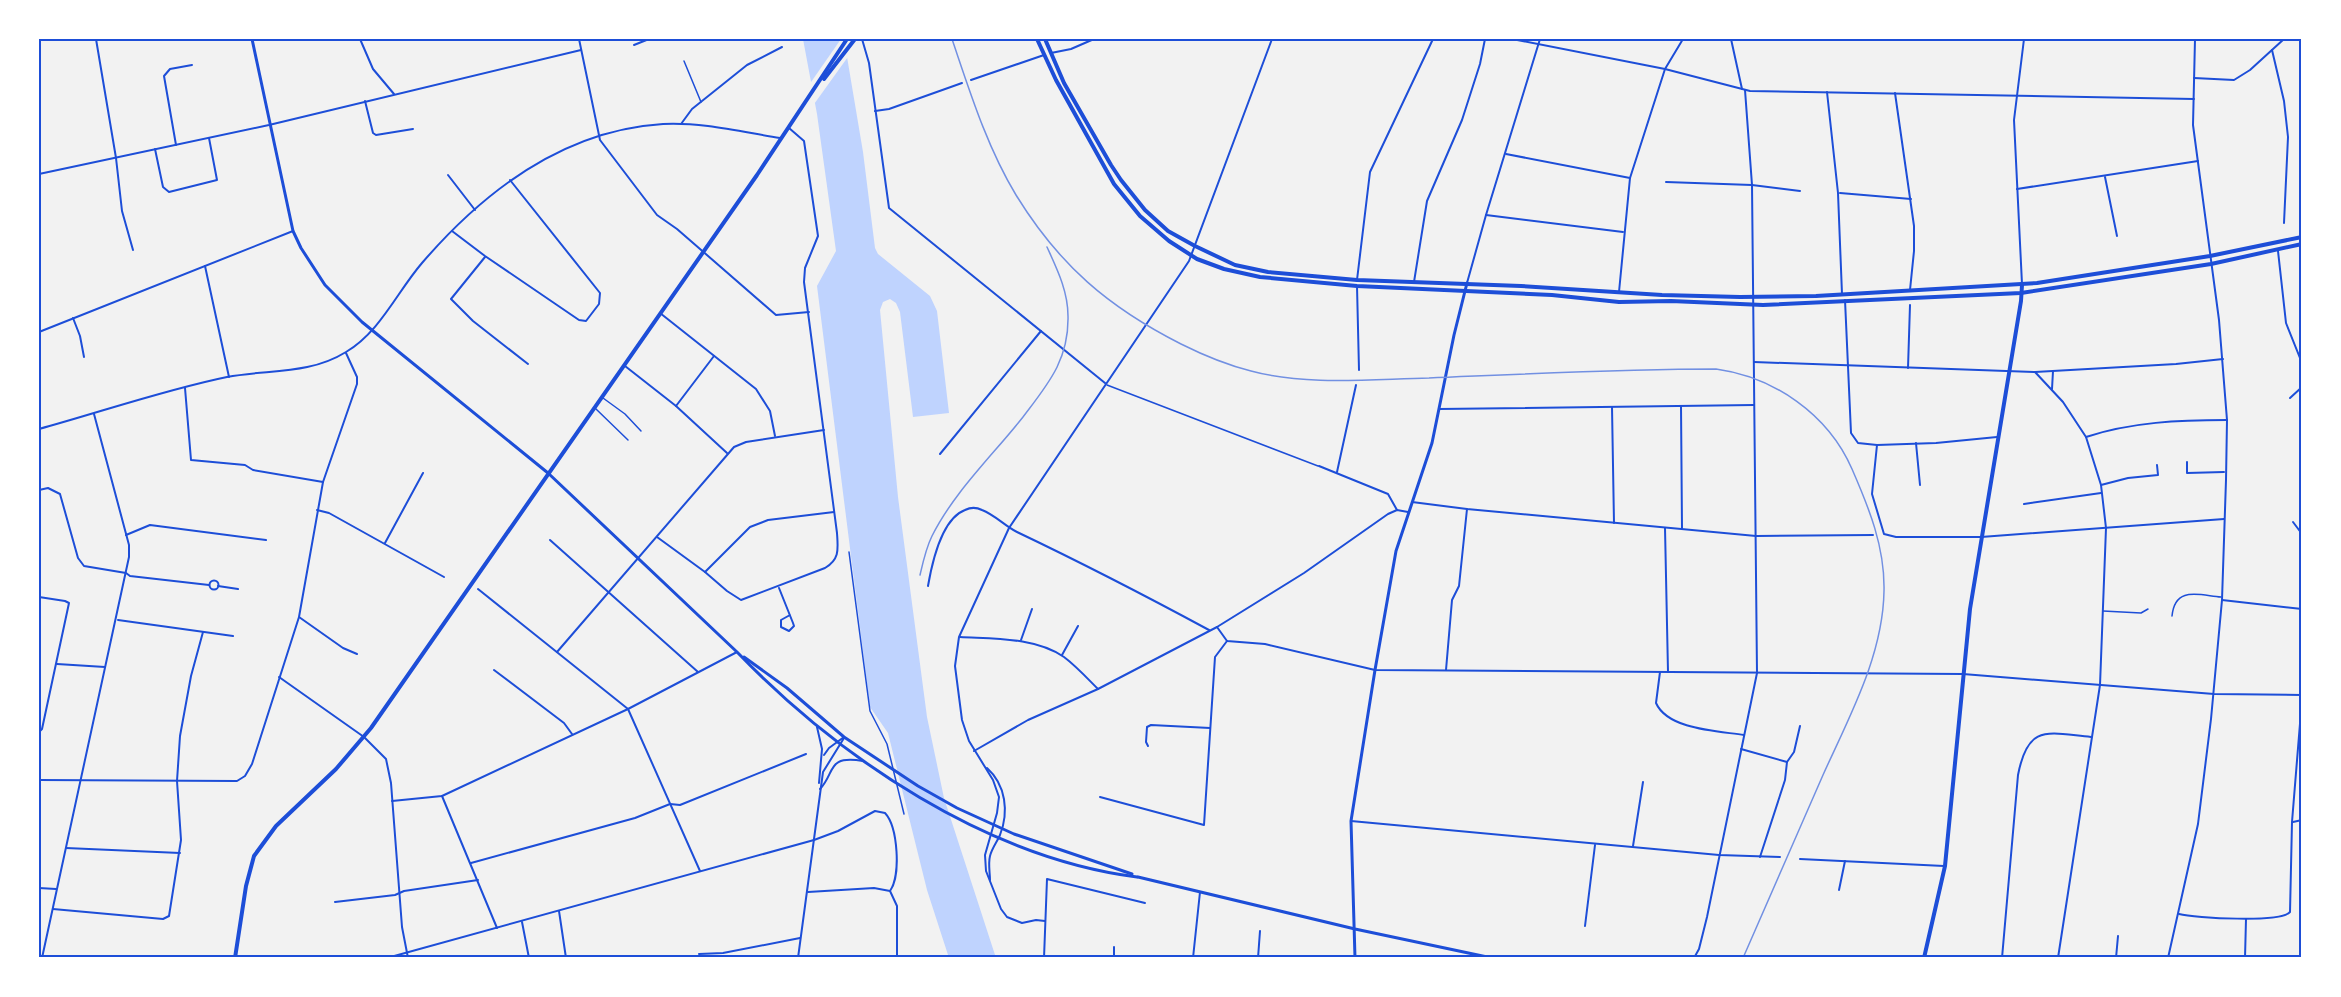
<svg xmlns="http://www.w3.org/2000/svg" width="2341" height="997" viewBox="0 0 2341 997" font-family="'Times New Roman',serif">
<style>
.water{fill:#bfd3fe}
.pier{fill:#f2f2f2}
.lines{fill:none;stroke-linecap:round;stroke-linejoin:round}
.service{stroke:#1d4ed8;stroke-width:1.5}
.minor{stroke:#1d4ed8;stroke-width:2}
.tertiary{stroke:#1d4ed8;stroke-width:3}
.secondary{stroke:#1d4ed8;stroke-width:4}
.primary{stroke:#1d4ed8;stroke-width:4}
.rail{stroke:#7290e2;stroke-width:1.5}
.neatline{fill:none;stroke:#1d4ed8;stroke-width:2}
</style>
<rect width="100%" height="100%" fill="#f2f2f2"/>
<polygon class="water" points="803,39 844,39 863,152 875,248 878,254 930,296 937,311 949,413 913,417 900,312 896,303 890,299 883,302 880,310 898,497 927,717 944,798 996,958 949,958 927,890 888,733 870,707 817,286 836,251 817,114"/>
<polygon class="pier" points="841,39 847,39 850,54 812,107 809,85"/>
<g class="lines">
<g class="service">
<polyline points="684,61 701,102"/>
<polyline points="1107,385 1318,466"/>
<polyline points="603,398 625,414 641,431"/>
<polyline points="596,409 628,440"/>
<polyline points="849,552 870,711 887,744 904,814"/>
<polyline points="2103,611 2141,613 2148,609"/>
<path d="M2172 616C2175 586 2198 595 2221 597"/>
</g>
<g class="minor">
<polyline points="96,39 116,158 122,211 133,250"/>
<polyline points="360,39 373,69 394,94"/>
<polyline points="579,39 600,140 657,215 677,229 776,315 809,312"/>
<polyline points="862,39 869,63 889,208 1105,383"/>
<polyline points="1512,39 1665,69 1750,91 2194,99"/>
<polyline points="1731,39 1742,89"/>
<polyline points="634,45 649,39"/>
<polyline points="2272,50 2284,101 2288,137 2284,223"/>
<polyline points="1051,53 1071,49 1094,39"/>
<polyline points="2194,78 2234,80 2250,70 2284,39"/>
<polyline points="971,80 1044,55"/>
<polyline points="1827,92 1838,193 1842,294"/>
<polyline points="1895,93 1914,226 1914,251 1910,290"/>
<polyline points="365,101 373,133 376,135 413,129"/>
<polyline points="875,111 889,109 962,83"/>
<polyline points="681,124 692,109 747,65 782,47"/>
<polyline points="39,128 40,132"/>
<polyline points="176,145 164,76 170,69 192,65"/>
<polyline points="155,149 163,187 169,192 217,180 209,138"/>
<polyline points="1506,154 1630,178"/>
<polyline points="39,174 269,125 581,50"/>
<polyline points="448,175 475,210"/>
<polyline points="2105,177 2117,236"/>
<polyline points="1666,182 1752,185 1800,191"/>
<polyline points="2017,189 2198,161"/>
<polyline points="1840,193 1911,199"/>
<polyline points="1486,215 1623,232"/>
<polyline points="452,231 485,256 579,320 586,321 599,304 600,293 510,180"/>
<polyline points="2278,251 2286,323 2302,363"/>
<polyline points="485,257 451,299 473,321 528,364"/>
<polyline points="205,266 229,377"/>
<polyline points="1357,280 1370,172 1433,39"/>
<polyline points="1414,282 1427,201 1462,120 1480,64 1485,39"/>
<polyline points="1467,283 1486,215 1540,39"/>
<polyline points="2022,284 2014,120 2024,39"/>
<polyline points="1357,286 1359,370"/>
<polyline points="1619,292 1630,178 1665,69 1683,39"/>
<polyline points="1845,300 1851,433 1858,443 1877,445"/>
<polyline points="660,313 756,389 770,411 775,436"/>
<polyline points="73,318 80,336 84,357"/>
<polyline points="39,332 293,231"/>
<polyline points="1754,362 2035,372 2063,402 2086,437 2101,485 2106,528 2100,685 2058,958"/>
<polyline points="625,366 676,406 727,453"/>
<polyline points="1908,368 1910,305"/>
<polyline points="2035,372 2176,364 2223,359"/>
<polyline points="185,388 191,460 245,465 253,470 323,482"/>
<polyline points="2052,389 2053,371"/>
<polyline points="2290,398 2302,387"/>
<polyline points="676,406 714,356"/>
<polyline points="1681,406 1682,529"/>
<polyline points="1612,407 1614,523"/>
<polyline points="1439,409 1754,405"/>
<path d="M39 429C101 412 164 390 227 377 268 369 309 375 346 352 380 332 397 292 422 263 484 191 565 130 663 124 702 122 742 132 780 138"/>
<polyline points="1997,437 1936,443 1877,445 1872,494 1884,534 1896,537 1981,537 2224,519"/>
<path d="M2086 437C2131 422 2180 420 2227 420"/>
<polyline points="1916,443 1920,485"/>
<polyline points="940,454 1041,331"/>
<polyline points="2187,462 2187,473 2224,472"/>
<polyline points="1319,466 1388,494 1397,510"/>
<polyline points="1337,472 1356,385"/>
<polyline points="2101,485 2128,478 2158,475 2157,465"/>
<polyline points="39,490 48,488 60,494 78,558 84,566 126,573 130,576 209,585"/>
<polyline points="1412,502 1467,509 1756,536 1873,535"/>
<polyline points="2024,504 2101,493"/>
<polyline points="317,510 329,513 444,577"/>
<polyline points="2293,522 2302,534"/>
<polyline points="1665,528 1668,672"/>
<polyline points="126,535 150,525 266,540"/>
<path d="M657 537 705 572 727 591 741 600 825 568C840 559 838 549 837 533L804 282 805 268 818 236 804 141 789 128"/>
<polyline points="550,540 698,672"/>
<polyline points="385,543 423,473"/>
<polyline points="705,572 750,527 768,520 834,512"/>
<circle cx="214" cy="585" r="4.5"/>
<polyline points="218,586 238,589"/>
<path d="M928 586C932 563 941 519 965 510 971 507 976 507 982 510 995 515 1005 526 1017 532 1082 563 1146 596 1209 630"/>
<polyline points="779,588 793,623 794,626 789,631 781,627 781,620 790,615"/>
<polyline points="478,589 628,709 700,871"/>
<polyline points="39,597 65,601 69,603 42,729 39,732"/>
<polyline points="2222,600 2302,609"/>
<polyline points="299,617 343,648 357,654"/>
<polyline points="118,620 233,636"/>
<polyline points="1217,627 1227,641 1265,644 1375,670 1963,674 2214,694 2302,695"/>
<path d="M960 637C993 639 1035 637 1064 657 1076 666 1087 678 1098 689"/>
<polyline points="1021,640 1032,609"/>
<polyline points="557,652 734,447 746,442 824,430"/>
<polyline points="1062,655 1078,626"/>
<polyline points="57,664 105,667"/>
<polyline points="494,670 564,723 572,734"/>
<polyline points="1446,670 1452,600 1459,586 1467,509"/>
<path d="M1660 672 1656 703C1668 730 1719 731 1744 735"/>
<polyline points="279,677 364,737 386,759 391,783 402,927 408,958"/>
<polyline points="817,727 822,749 819,783"/>
<polyline points="1148,746 1146,742 1147,727 1151,725 1210,728"/>
<polyline points="1741,749 1787,762"/>
<polyline points="974,751 1028,720 1098,689 1217,627 1304,573 1388,514 1397,510 1408,512"/>
<polyline points="824,755 829,748 844,737"/>
<path d="M987 768C1006 785 1009 812 1000 835 997 842 992 848 990 856 988 864 990 873 990 880"/>
<polyline points="39,780 237,781 245,776 252,764 299,617 323,482 357,384 357,377 346,353"/>
<path d="M820 789C836 772 826 755 863 761"/>
<polyline points="442,796 497,928"/>
<polyline points="1100,797 1204,825 1215,657 1227,641"/>
<polyline points="392,801 442,796 628,709 737,652"/>
<polyline points="1351,821 1719,855 1780,857"/>
<polyline points="2293,822 2302,820"/>
<polyline points="1633,846 1643,782"/>
<polyline points="66,848 180,853"/>
<polyline points="1760,857 1785,780 1787,762 1794,752 1800,726"/>
<polyline points="1800,859 1944,866"/>
<polyline points="471,863 635,818 670,804 680,805 806,754"/>
<polyline points="39,888 56,889"/>
<polyline points="1839,890 1845,861"/>
<polyline points="808,892 874,888 890,891 897,906 897,958"/>
<polyline points="335,902 395,895 404,891 478,880"/>
<polyline points="53,909 163,919 169,916 181,840 177,781 180,736 191,676 203,632"/>
<polyline points="559,911 566,958"/>
<path d="M2179 914C2195 918 2281 923 2290 912L2292 822 2302 699"/>
<polyline points="1045,921 1036,920 1022,923 1007,917 1001,909 986,871 985,855 997,813 999,797 993,780 969,741 962,720 955,666 959,637 1009,528 1189,261 1272,39"/>
<polyline points="522,922 529,958"/>
<polyline points="1585,926 1595,845"/>
<polyline points="1114,947 1114,958"/>
<polyline points="699,954 723,953 800,938"/>
<polyline points="42,958 129,557 129,545 94,414"/>
<path d="M387 958 814 840 838 831 875 811 885 813C898 827 901 876 890 891"/>
<polyline points="798,958 823,772 844,738"/>
<polyline points="1044,958 1047,879 1145,903"/>
<polyline points="1193,958 1200,892"/>
<polyline points="1258,958 1260,931"/>
<polyline points="1694,958 1699,949 1707,917 1757,673 1752,185 1745,90"/>
<path d="M2002 958 2018 775C2028 723 2048 733 2091 737"/>
<polyline points="2116,958 2118,936"/>
<polyline points="2168,958 2198,824 2211,719 2222,600 2226,480 2227,420 2219,320 2193,125 2195,39"/>
<polyline points="2245,958 2246,919"/>
</g>
<g class="tertiary">
<path d="M252 39 293 231 301 248 325 285 362 322 548 473 737 652C840 759 988 858 1137 877"/>
<polyline points="744,657 787,688 844,737 918,786 957,808 1014,834 1132,874"/>
<polyline points="1138,877 1355,929 1492,958"/>
<polyline points="1355,958 1351,821 1375,670 1396,551 1432,443 1454,335 1467,283"/>
</g>
<g class="secondary">
<polyline points="824,79 855,39"/>
<polyline points="235,958 246,886 254,856 276,826 336,769 371,728 757,175 847,39"/>
<polyline points="1924,958 1945,866 1970,609 2021,301 2022,285"/>
</g>
<g class="primary">
<polyline points="1037,39 1056,80 1114,184 1140,216 1169,241 1197,259 1224,269 1260,277 1357,286 1552,295 1619,302 1671,301 1763,305 2021,293 2211,264 2302,244"/>
<polyline points="1045,39 1064,83 1111,165 1121,180 1145,210 1168,231 1195,246 1235,265 1268,272 1357,280 1521,286 1662,295 1740,297 1816,296 2037,283 2210,256 2302,237"/>
</g>
<g class="rail">
<path d="M952 39C970 92 987 147 1016 195 1059 265 1108 307 1181 344 1203 355 1227 365 1251 371 1306 386 1372 379 1429 378 1524 374 1620 369 1716 369 1774 377 1828 414 1852 469 1869 508 1885 547 1884 591 1883 656 1849 717 1823 775 1796 836 1770 897 1743 958"/>
<path d="M920 575C923 562 926 548 932 536 954 492 993 455 1023 417 1048 384 1069 360 1068 316 1068 291 1057 269 1047 247"/>
</g>
</g>
<rect width="2341" height="997" fill="none" stroke="#ffffff" stroke-width="81"/>
<rect x="40" y="40" width="2260" height="916" class="neatline"/>
</svg>
